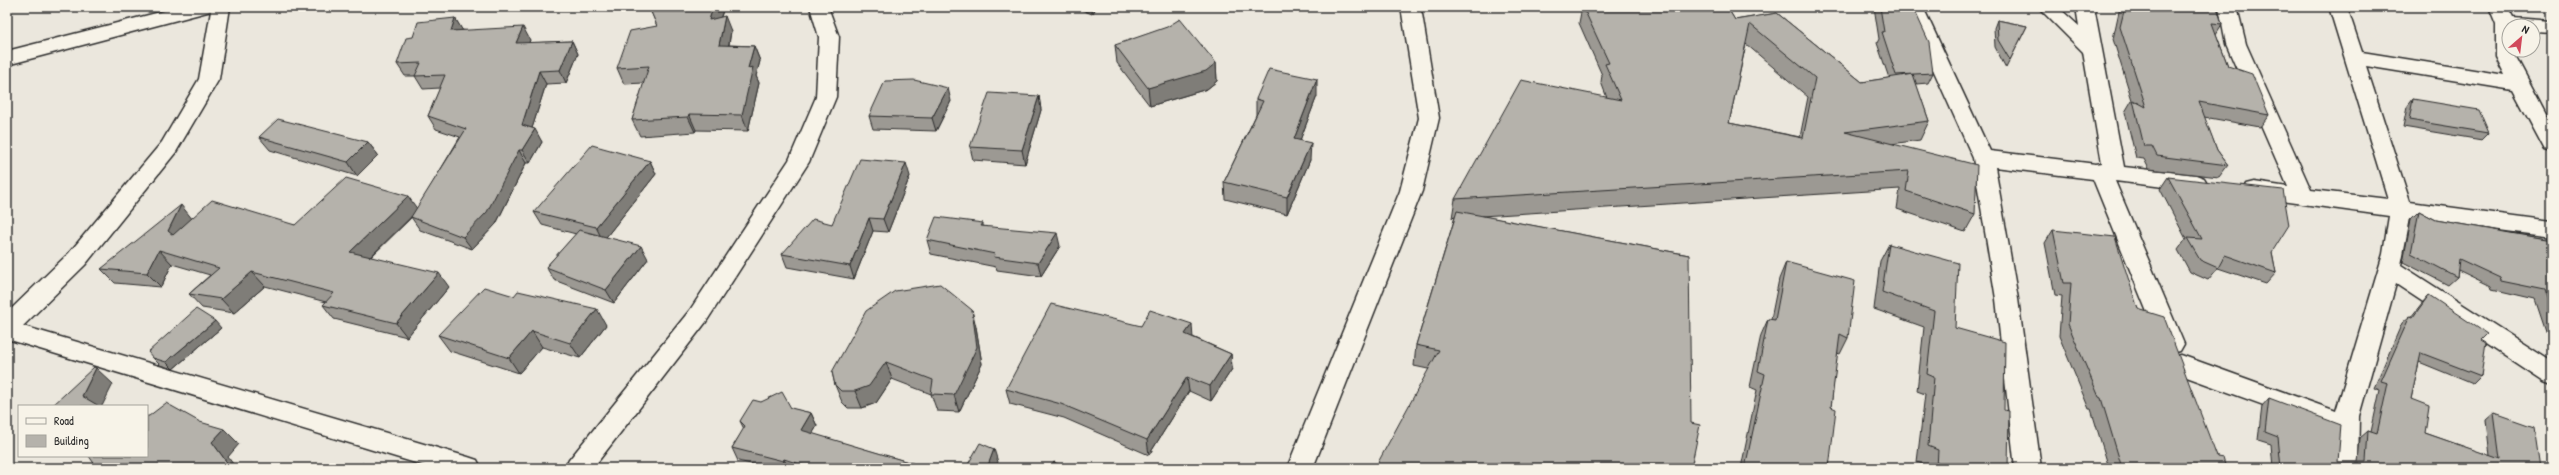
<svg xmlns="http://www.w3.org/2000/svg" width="2559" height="475" viewBox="0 0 2559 475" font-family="'Patrick Hand',sans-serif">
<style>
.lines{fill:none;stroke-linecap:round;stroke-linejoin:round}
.minor-casing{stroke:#2b2b2b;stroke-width:3}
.minor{fill:#f7f3e8;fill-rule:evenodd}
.wall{fill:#9c9993;stroke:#2b2b2b;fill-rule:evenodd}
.shaded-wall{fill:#7f7d78;stroke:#2b2b2b}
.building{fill:#b5b2ab;stroke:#2b2b2b;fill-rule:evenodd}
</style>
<rect width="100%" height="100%" fill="#ebe7dd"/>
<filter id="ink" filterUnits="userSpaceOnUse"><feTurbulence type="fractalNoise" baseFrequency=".025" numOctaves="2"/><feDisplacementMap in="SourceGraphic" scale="8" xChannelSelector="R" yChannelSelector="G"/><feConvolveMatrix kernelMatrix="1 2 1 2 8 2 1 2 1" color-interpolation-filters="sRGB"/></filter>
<g filter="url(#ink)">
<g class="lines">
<g class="minor-casing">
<g id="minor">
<polygon points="180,7 230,7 219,79 176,152 85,265 23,326 468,457 477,460 481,468 432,468 7,339 7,313 69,253 162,142 199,79 211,11 7,65 7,51"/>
<polygon points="810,7 828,7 839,37 836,97 809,162 706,322 593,468 565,468 569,460 690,310 789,160 816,97 819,37"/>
<polygon points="1401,7 1419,7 1422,14 1439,118 1422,191 1313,468 1287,468 1400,191 1419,118"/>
<polygon points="1905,7 1923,7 1990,151 2096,164 2102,163 2083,52 2038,7 2058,7 2079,26 2076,7 2094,7 2124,167 2196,175 2204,178 2207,183 2204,188 2196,191 2115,181 2184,344 2180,351 2172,353 2164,351 2160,344 2093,179 1995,167 2018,299 2041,468 2015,468 1996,299 1973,158"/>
<polygon points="2219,7 2237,7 2246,44 2311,190 2388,199 2329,7 2347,7 2362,52 2505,75 2496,57 2496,24 2489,7 2507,7 2513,18 2552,21 2552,33 2533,32 2533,26 2509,26 2509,50 2516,50 2516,57 2552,125 2552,152 2545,150 2513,90 2366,66 2410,202 2552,221 2552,237 2410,218 2401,265 2552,362 2552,385 2544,382 2396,284 2359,416 2358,468 2332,468 2335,431 2173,372 2169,365 2173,358 2181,355 2336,411 2383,254 2389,216 2246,196 2243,190 2246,184 2254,182 2288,187 2226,44"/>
</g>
</g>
<use href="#minor" class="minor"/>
</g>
<g class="wall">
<polygon points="649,7 724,7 721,17 731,31 729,45 754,46 760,61 756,76 759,83 748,131 696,130 695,132 640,136 632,120 644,83 624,84 617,68 657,26"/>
<polygon points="1074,7 1097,7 1092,14"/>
<path d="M1582 7H1727L1735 20 1777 13 1862 82 1889 78 1877 43 1879 39 1874 7H1913L1933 73 1928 83 1916 84 1929 121 1920 140 1891 144 1975 214 1965 232 1897 209 1900 189 1482 216 1689 255 1428 369 1414 366 1416 345 1455 217 1452 218 1455 199 1607 98 1601 82 1602 75 1579 23ZM1746 44 1808 97 1800 137 1729 123Z"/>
<polygon points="2120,7 2217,7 2222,24 2216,34 2228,66 2269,115 2260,127 2204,117 2217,150 2228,165 2219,177 2149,169 2144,159 2136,158 2125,112 2132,100 2113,39"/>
<polygon points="2539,7 2552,7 2552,11 2539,8"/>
<polygon points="455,18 462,30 530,40 528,43 572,41 578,54 566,83 546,84 532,128 542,142 530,163 526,163 496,224 472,249 420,230 411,217 413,216 371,257 449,287 407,337 334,319 323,305 326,302 265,286 234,313 202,308 189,294 210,275 172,264 161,287 115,283 101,269 192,218 295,225 417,209 460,137 436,129 428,116 440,88 423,89 415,76 405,76 397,64 413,37"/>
<polygon points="1997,20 2027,26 2006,68 1995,47 1994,28"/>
<polygon points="1115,45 1216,63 1217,81 1207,89 1150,106 1117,63"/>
<polygon points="1039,96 1041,110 1025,164 973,160 970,147"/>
<polygon points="1317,96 1300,140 1310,160 1287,214 1225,199 1224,182 1256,115 1256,99"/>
<polygon points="2413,99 2489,133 2482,140 2403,127 2407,107"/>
<polygon points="951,101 936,131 873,129 869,116"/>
<polygon points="259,137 368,142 378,155 357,176 270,150"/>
<polygon points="650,161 656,174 606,237 648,259 614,303 554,280 546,267 576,234 542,225 534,212"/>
<polygon points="910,176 888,232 873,231 854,279 787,267 782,254 832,224"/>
<polygon points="2168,177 2272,252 2276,273 2266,284 2218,268 2208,280 2190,272 2178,250 2186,239 2160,189"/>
<polygon points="2419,211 2436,220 2552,240 2552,350 2535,299 2492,289 2491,286 2458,270 2457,277 2448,285 2403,262 2411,219"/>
<polygon points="983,223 983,226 1060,246 1041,276 997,270 996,267 931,254 927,240"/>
<polygon points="2053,230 2138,309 2217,457 2226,468 2109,468 2091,409 2089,409 2059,336 2062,296 2055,295 2045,243"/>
<polygon points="1889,244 1955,328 2004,410 2008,468 1928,468 1928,466 1917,462 1925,394 1917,391 1924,327 1874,309 1880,261"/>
<polygon points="1786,262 1848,338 1840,354 1837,353 1831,407 1829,468 1741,468 1757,390 1750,387 1761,335 1768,319 1771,319 1779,279"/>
<polygon points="2429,295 2481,340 2481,376 2473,384 2419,362 2411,399 2425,433 2490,456 2486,420 2494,413 2540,468 2273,468 2271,444 2258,440 2262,406 2269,398 2338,462 2358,462 2360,438 2368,431 2371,432 2380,390 2374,388 2402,323 2410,316 2411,317 2422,303"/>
<polygon points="606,325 580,358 542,347 519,373 450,351 438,335"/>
<polygon points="1141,326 1193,337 1231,354 1232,369 1211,401 1189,391 1149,455 1064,418 1010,404 1006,389"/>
<polygon points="976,327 982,364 959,412 937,411 931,394 892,379 876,403 862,408 848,408 842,402 835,385 832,372"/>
<polygon points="221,328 173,369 160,365 153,358"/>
<polygon points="761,402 811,413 817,426 812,434 922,466 923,468 768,468 738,461 732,448 744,429 740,421"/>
</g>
<g class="shaded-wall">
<polygon points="713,7 724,7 715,35 709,20"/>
<polygon points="1091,7 1097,7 1092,14"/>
<polygon points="725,16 731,31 726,61 719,45"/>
<polygon points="455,18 463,31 451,31"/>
<polygon points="523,27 530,40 523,56 516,43"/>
<polygon points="572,41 578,54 566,83 560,70"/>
<polygon points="754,46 760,61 756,76 759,83 748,131 742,115 748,68"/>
<polygon points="1216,63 1217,81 1207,89 1150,106 1148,88"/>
<polygon points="539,71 546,84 529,138 522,125"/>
<polygon points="1317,79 1317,96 1294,156 1294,139"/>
<polygon points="948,88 951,101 936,131 932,118"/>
<polygon points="1039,96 1041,110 1025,164 1022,150"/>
<polygon points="689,114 696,130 695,132 688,117"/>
<polygon points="535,129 542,142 530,163 522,150"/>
<polygon points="368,142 378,155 357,176 348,162"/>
<polygon points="1311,143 1310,160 1287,214 1287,197"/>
<polygon points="519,150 526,163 496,224 472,249 463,237"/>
<polygon points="650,161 656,174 603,241 596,227"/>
<polygon points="906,163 910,176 888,232 883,219"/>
<polygon points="408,196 418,210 361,266 350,252"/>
<polygon points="181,205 193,220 181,245 168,231"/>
<polygon points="869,218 873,231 854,279 850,266"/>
<polygon points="1057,233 1060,246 1041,276 1038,263"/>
<polygon points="641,246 648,259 614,303 606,290"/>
<polygon points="159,250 172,264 161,287 147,273"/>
<polygon points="252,272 265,286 234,313 221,299"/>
<polygon points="439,273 449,287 407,337 396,323"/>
<polygon points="597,309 606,325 580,358 570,343"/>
<polygon points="972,310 976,327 982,364 959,412 954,395"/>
<polygon points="215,321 221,328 173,369 166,362"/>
<polygon points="1192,324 1193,339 1185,334"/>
<polygon points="532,331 542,347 519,373 509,358"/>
<polygon points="1231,354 1232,369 1211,401 1210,386"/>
<polygon points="886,362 892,379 876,403 862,408 855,391"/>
<polygon points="96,368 113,384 102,406 94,406 82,396"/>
<polygon points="1187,377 1189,391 1149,455 1147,440"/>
<polygon points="811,413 817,426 807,443 801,430"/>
<polygon points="224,429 239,444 228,457 236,468 231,468 212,442"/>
<polygon points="994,449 998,462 995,468 987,468"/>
<polygon points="784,459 788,468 787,468 783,461"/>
<polygon points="138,466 141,468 136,468"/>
</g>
<g class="building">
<polygon points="649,7 713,7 709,20 725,16 719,45 754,46 748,68 753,67 742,115 689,114 688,117 632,120 649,66 617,68 630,31 657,26"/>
<path d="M1583 7H1727L1735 20 1777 13 1862 82 1913 74 1929 121 1845 132 1977 165 1975 214 1906 191 1909 171 1455 199 1521 80 1621 100 1605 64 1609 63ZM1750 24 1815 78 1803 138 1729 123Z"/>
<polygon points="1880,7 1913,7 1929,42 1933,73 1896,75 1882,32 1884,32"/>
<polygon points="2125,7 2217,7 2222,24 2212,23 2228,66 2252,74 2269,115 2199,102 2217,150 2228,165 2157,156 2152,146 2144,146 2133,100 2146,107 2120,27"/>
<polygon points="455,18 451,31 523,27 516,43 572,41 560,70 539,71 522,125 535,129 522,150 519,150 487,212 463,237 411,217 466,129 428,116 445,75 415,76 421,63 397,64 406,38 413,37 418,22"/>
<polygon points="1180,19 1216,63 1206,71 1148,88 1115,45 1167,27"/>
<polygon points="1997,20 2027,26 2010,60 1998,40"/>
<polygon points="1269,69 1317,79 1294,139 1311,143 1287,197 1224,182 1263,101 1256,99"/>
<polygon points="914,80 948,88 932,118 869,116 885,81"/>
<polygon points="989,93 1039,96 1022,150 970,147"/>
<polygon points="2413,99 2479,110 2489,133 2409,120"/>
<polygon points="278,119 368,142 348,162 259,137"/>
<polygon points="592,145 650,161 596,227 534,212"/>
<polygon points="860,159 906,163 883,219 869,218 850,266 782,254 813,219 832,224"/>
<polygon points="2168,177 2283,190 2289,225 2272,252 2276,273 2225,255 2218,268 2200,260 2187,238 2202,239"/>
<polygon points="346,178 408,196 350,252 439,273 396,323 323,305 334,293 252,272 221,299 189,294 219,268 159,250 147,273 101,269 181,205 168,231 173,235 212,200 295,225"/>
<polygon points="1457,211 1689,255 1691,423 1700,425 1691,468 1375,468 1439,350 1416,345"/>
<polygon points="2419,211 2436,220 2552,240 2552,313 2545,290 2501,281 2500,278 2459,259 2457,277 2411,253"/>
<polygon points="936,217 983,223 981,226 1057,233 1038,263 994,257 995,254 927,240"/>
<polygon points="579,230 641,246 606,290 546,267"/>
<polygon points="2053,230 2115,237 2138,309 2164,317 2217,457 2223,458 2226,468 2122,468 2101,398 2099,397 2068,324 2071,283 2064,283"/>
<polygon points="1889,244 1958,263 1955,328 2005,342 2004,410 2009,411 2008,468 1937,468 1938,450 1928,446 1934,377 1927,374 1934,311 1882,292"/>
<polygon points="1786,262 1855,281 1848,338 1840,334 1831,407 1836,409 1829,468 1745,468 1765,374 1758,371 1768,319 1775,320"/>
<polygon points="940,284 972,310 977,347 954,395 931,394 933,380 886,362 869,386 855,391 841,391 835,385 832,372 866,311 895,291"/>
<polygon points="484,287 514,296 518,291 597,309 570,343 532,331 509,358 438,335"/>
<polygon points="2429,295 2487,334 2481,340 2486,343 2481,376 2421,353 2411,399 2429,406 2425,433 2500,459 2494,413 2534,427 2540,468 2281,468 2278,437 2265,432 2269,398 2341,425 2338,462 2366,462 2368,431 2377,434 2388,383 2381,381 2410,316 2413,317"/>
<polygon points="1051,304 1141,326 1150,310 1192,324 1185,334 1231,354 1210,386 1187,377 1147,440 1061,404 1006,389"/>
<polygon points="196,309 215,321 166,362 153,358 148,352"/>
<polygon points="94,367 96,368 82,396 99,406 52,406"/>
<polygon points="782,392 791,408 811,413 801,430 922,466 921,468 812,468 784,459 783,461 732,448 745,426 740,421 753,400 761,402"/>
<polygon points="166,403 200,422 224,429 212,442 231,468 144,468 138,466 136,468 97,468 89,456 147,456 147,416 149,416"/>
<polygon points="980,443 994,449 987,468 966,468"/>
<polygon points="1054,462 1066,468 1050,468"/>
<polygon points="362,463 378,468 357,468"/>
</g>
</g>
<rect width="2559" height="475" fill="none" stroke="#f7f3e8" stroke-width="24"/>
<rect x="12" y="12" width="2535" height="451" fill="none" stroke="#2b2b2b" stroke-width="1.5" filter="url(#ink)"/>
<rect x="18" y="405" width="130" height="52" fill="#f7f3e8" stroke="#a5a39c"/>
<rect x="26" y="418" width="20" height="6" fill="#f7f3e8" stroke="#a5a39c"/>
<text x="54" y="425" font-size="12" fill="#2b2b2b">Road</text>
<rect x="26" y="435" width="20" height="12" fill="#b5b2ab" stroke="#a5a39c"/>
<text x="54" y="445" font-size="12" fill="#2b2b2b">Building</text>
<g transform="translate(2521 38) rotate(28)"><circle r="19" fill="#f7f3e8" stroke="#a5a39c"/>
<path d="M0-3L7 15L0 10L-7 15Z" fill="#d1495b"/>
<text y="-6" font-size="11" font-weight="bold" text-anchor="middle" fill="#2b2b2b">N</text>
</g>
</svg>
